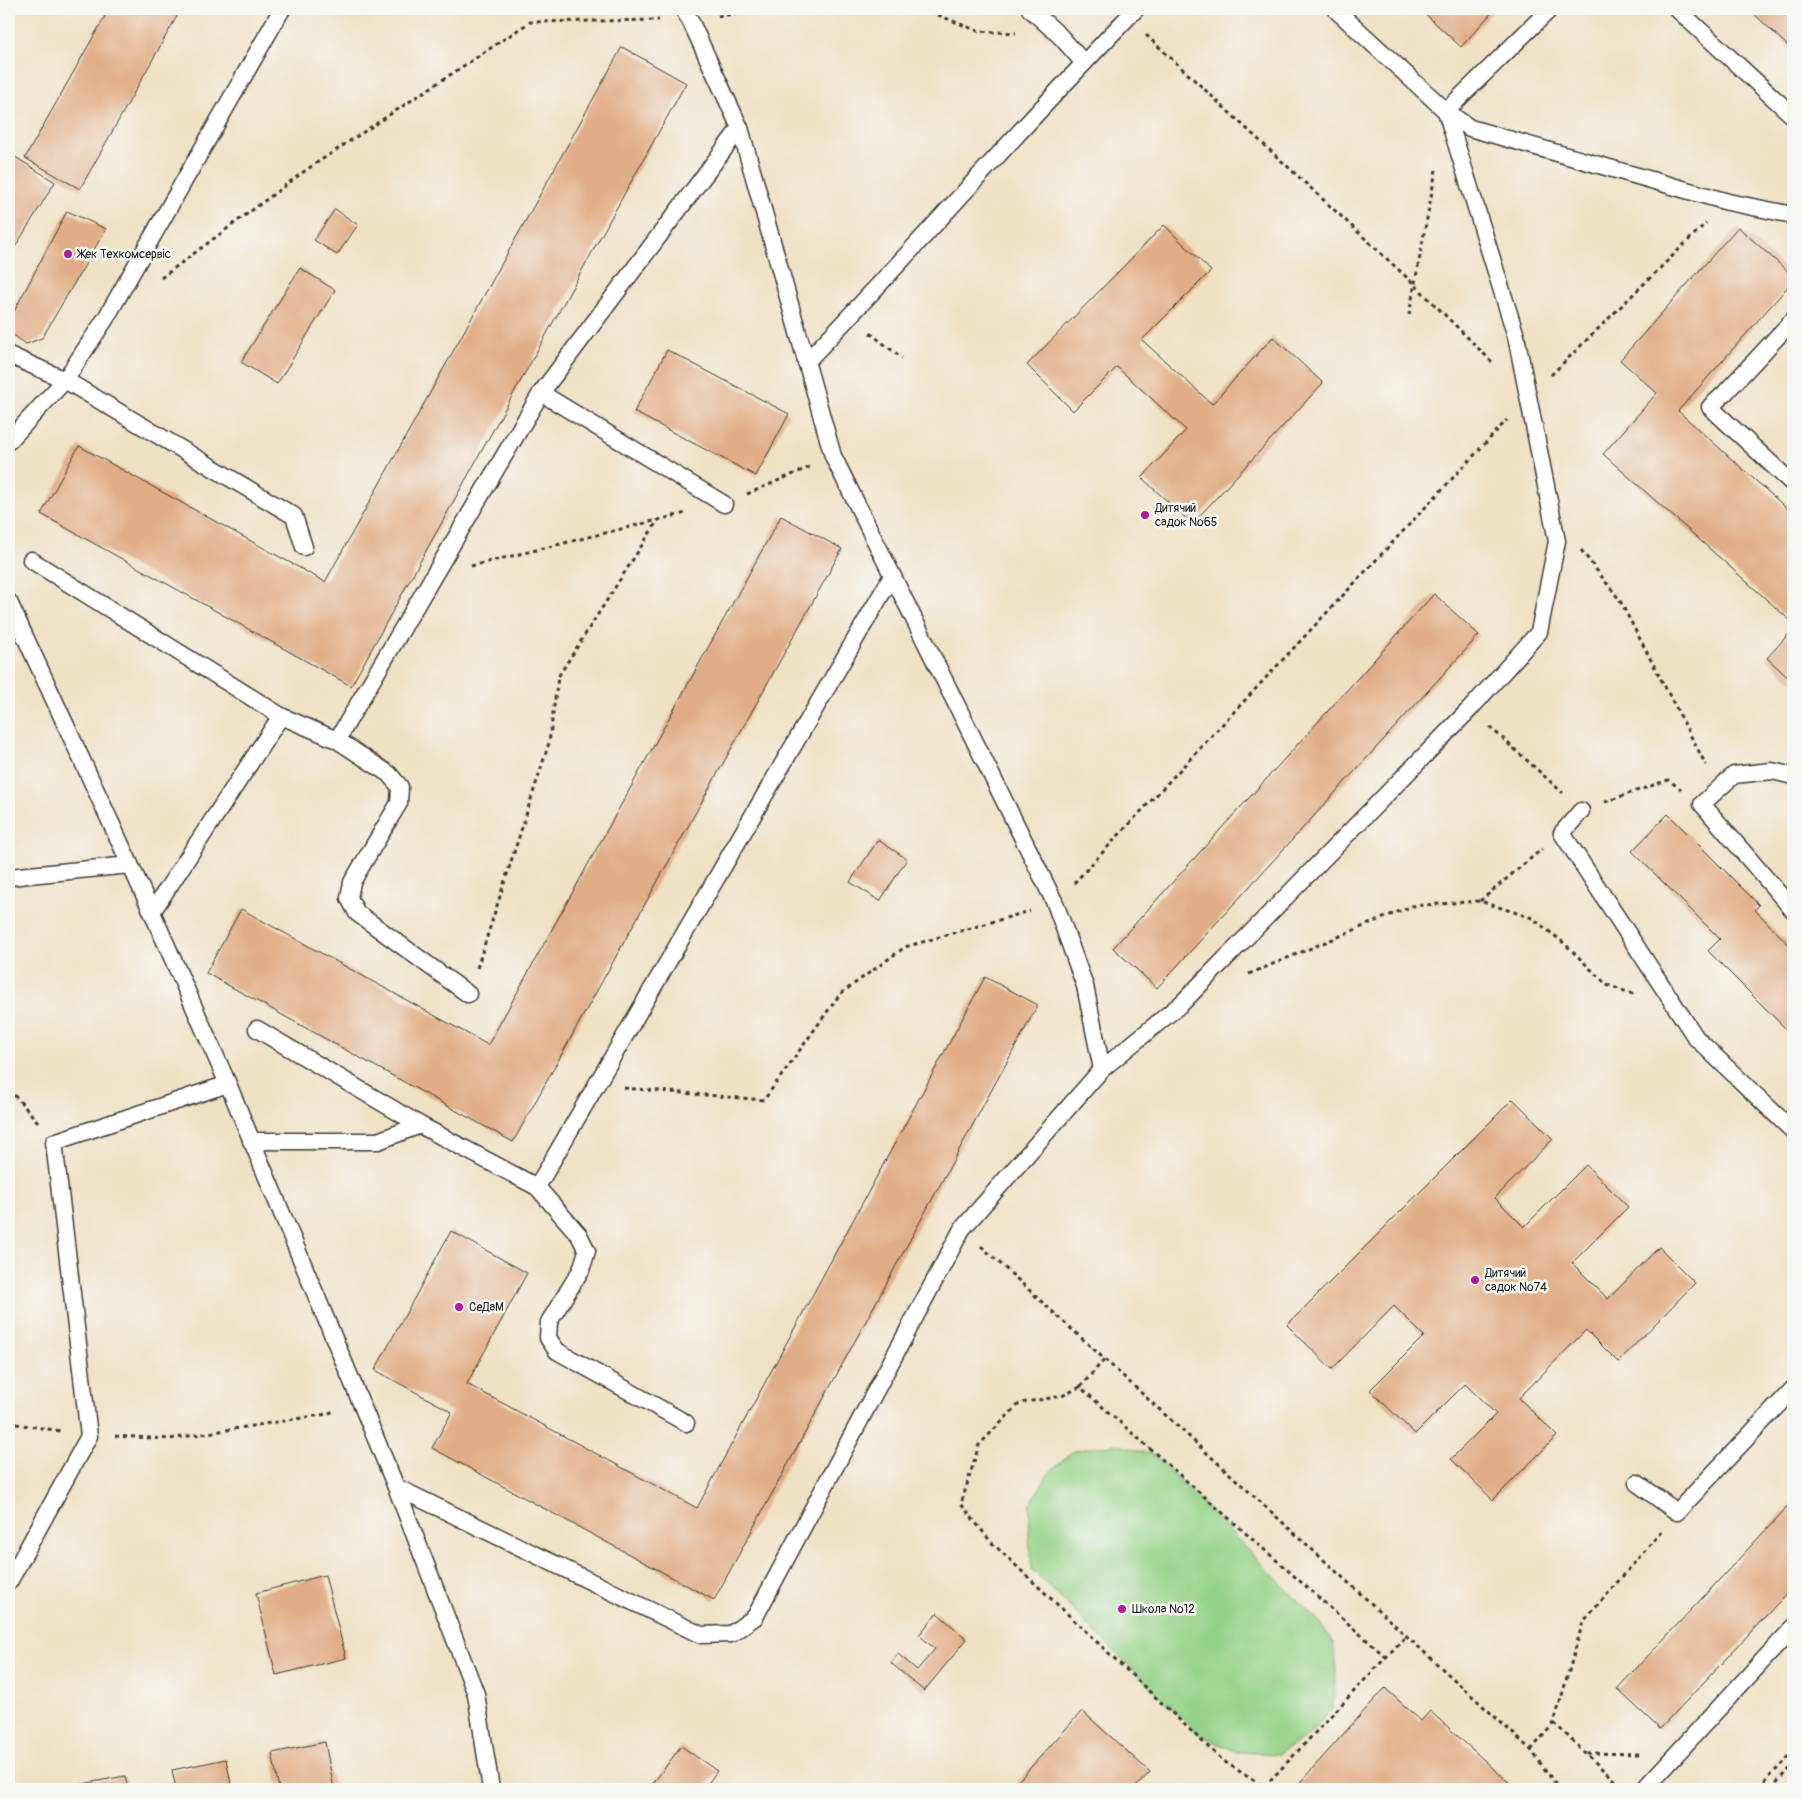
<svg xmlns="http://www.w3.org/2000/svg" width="1802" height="1798" viewBox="0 0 1802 1798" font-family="Pangolin,sans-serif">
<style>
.green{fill:#94d287;stroke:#587752}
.building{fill:#e1ad86}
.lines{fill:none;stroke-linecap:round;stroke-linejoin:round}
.lane-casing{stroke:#3c3a35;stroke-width:19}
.path{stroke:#3c3a35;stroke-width:3;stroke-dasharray:4 4;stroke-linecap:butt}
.lane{stroke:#fff;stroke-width:16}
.poi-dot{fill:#b5179e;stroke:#f6f6f2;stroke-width:2}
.labels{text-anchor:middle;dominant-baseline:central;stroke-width:5;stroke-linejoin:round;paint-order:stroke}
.poi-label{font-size:12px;fill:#1c1c1c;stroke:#f6f6f2;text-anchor:start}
</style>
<rect width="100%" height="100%" fill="#f6f6f2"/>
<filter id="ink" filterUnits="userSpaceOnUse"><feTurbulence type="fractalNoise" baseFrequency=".02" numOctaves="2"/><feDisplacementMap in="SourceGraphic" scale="10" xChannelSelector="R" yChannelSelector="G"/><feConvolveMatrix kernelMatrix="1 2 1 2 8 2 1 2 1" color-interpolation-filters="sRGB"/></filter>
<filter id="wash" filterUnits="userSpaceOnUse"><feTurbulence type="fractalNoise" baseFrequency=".0096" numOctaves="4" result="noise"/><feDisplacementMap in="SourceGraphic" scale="20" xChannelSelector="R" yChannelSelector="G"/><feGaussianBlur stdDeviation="1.12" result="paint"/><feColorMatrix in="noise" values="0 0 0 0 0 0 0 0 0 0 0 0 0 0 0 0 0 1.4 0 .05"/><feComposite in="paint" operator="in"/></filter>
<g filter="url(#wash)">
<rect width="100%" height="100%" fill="#efe1c4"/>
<polygon class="green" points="1116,1444 1156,1456 1321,1624 1333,1643 1336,1670 1333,1708 1307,1737 1278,1754 1237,1752 1198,1734 1032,1570 1029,1537 1030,1504 1049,1473 1073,1451"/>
<g id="blocks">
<g class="building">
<polygon points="109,9 181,9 80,189 25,158"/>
<polygon points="1420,9 1495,9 1461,47"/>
<polygon points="1749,9 1793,9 1793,51"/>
<polygon points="622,47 686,83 351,686 41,514 79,446 325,582"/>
<polygon points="9,153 55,182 9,257"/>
<polygon points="335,209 358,225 337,255 314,240"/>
<polygon points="67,211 106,229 42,338 26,344 9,332 9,321"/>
<polygon points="1164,225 1211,271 1142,340 1212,404 1273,337 1323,383 1192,524 1142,478 1186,430 1117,367 1073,411 1027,365"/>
<polygon points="1738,227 1793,276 1793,281 1678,411 1793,514 1793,623 1603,454 1657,393 1620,360"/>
<polygon points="300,268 335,290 277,384 241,362"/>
<polygon points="667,350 789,414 756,476 634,412"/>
<polygon points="781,516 842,549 513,1142 206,973 241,909 488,1045"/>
<polygon points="1434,594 1479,635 1157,988 1113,948"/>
<polygon points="1793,629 1793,682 1767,658"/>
<polygon points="1668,814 1759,905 1755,910 1793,949 1793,1036 1708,951 1720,939 1632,851"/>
<polygon points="878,840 907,859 880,901 850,882"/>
<polygon points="985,977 1038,1005 714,1600 432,1448 452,1412 375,1370 451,1231 527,1273 467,1384 697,1508"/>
<polygon points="1513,1099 1553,1139 1495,1198 1524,1227 1586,1165 1628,1207 1572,1263 1608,1299 1659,1247 1695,1283 1618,1362 1586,1330 1519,1398 1557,1436 1493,1500 1451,1459 1496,1414 1465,1384 1415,1434 1370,1390 1424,1336 1394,1306 1332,1369 1287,1325"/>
<polygon points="9,1385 16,1424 9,1437"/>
<polygon points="1793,1501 1793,1587 1660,1729 1617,1689"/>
<polygon points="325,1575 346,1658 276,1675 256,1593"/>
<polygon points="937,1613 967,1639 924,1691 891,1663 898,1654 917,1670 935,1649 919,1635"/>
<polygon points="1385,1688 1421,1721 1430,1711 1516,1789 1294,1789"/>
<polygon points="1082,1711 1150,1772 1134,1789 1011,1789"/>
<polygon points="325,1742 334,1789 279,1789 272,1753"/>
<polygon points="681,1746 717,1771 704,1789 649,1789"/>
<polygon points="226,1759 232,1789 176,1789 172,1770"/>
<polygon points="125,1776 128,1789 71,1789 71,1786"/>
</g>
</g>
</g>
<g filter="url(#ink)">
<use href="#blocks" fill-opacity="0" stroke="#3c3a35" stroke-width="1"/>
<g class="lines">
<g class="lane-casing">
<g id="lane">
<polyline points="1030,9 1060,36 1084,63"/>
<polyline points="1335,9 1446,111 1470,128 1728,202 1793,215"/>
<polyline points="1677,9 1793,116"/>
<polyline points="1793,320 1724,394 1710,407 1793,484"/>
<polyline points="9,355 65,380 294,516 304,547"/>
<path d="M806 362C918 246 1023 124 1136 9"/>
<polyline points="541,393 724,504"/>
<polyline points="9,441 65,380 106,318 282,9"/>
<polyline points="31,560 281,716 337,740 541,393 740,128"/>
<polyline points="9,602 152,912 228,1084 396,1487 476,1694 491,1789"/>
<polyline points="337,740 389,774 400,787 399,803 352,882 349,898 357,913 468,994"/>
<polyline points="1793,776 1772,771 1734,775 1702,804 1793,910"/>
<polyline points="1581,811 1562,833 1696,1038 1793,1131"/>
<polyline points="9,877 130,865"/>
<polyline points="152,912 281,716"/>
<polyline points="257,1029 420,1125 537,1187 892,576"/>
<polyline points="1102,1069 1182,1003 1470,709 1539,632 1557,541 1516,336 1446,111 1550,9"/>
<polyline points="251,1141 378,1141 420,1125"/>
<polyline points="537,1187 579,1235 587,1251 581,1270 549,1322 548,1338 557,1351 686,1423"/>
<polyline points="1637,1483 1677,1512 1793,1389"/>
<polyline points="396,1487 701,1635 731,1634 755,1617 962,1229 1102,1069 1085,986 1055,903 833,456 740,128 690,20 683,9"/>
<polyline points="9,1582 89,1436 54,1142 228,1084"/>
<polyline points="1644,1789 1793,1628"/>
</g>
</g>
<g class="path">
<polyline points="923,9 978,31 1016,33"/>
<polyline points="718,16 770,9"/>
<polyline points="1146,35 1415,285 1494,364"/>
<polyline points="161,278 306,170 530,22 659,20"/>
<polyline points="1409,315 1436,170"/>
<polyline points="870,333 902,358"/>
<polyline points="1551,375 1706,223"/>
<polyline points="747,494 810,467"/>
<polyline points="1581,550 1619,599 1706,765"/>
<polyline points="471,566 686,513"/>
<polyline points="9,680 15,680"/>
<polyline points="1490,727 1563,793"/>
<polyline points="1605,802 1668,780 1681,789"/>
<polyline points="1074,883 1507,420"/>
<polyline points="1480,901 1542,849"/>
<polyline points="477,968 549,743 558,677 658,520"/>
<polyline points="1249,974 1412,906 1480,901 1532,918 1564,943 1607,985 1636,995"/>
<polyline points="624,1088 764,1100 840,994 905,947 1030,911"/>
<polyline points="9,1089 38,1122"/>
<polyline points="981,1246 1531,1750 1559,1789"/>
<polyline points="1080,1387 1105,1359"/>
<polyline points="16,1424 61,1431"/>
<polyline points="115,1436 170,1439 327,1414 336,1410"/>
<polyline points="1386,1657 1080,1387 1062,1396 1020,1403 979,1445 961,1504 991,1542 1222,1760 1264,1787 1406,1636"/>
<polyline points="1554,1723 1618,1784"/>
<polyline points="1531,1750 1554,1723 1583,1622 1661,1532"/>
<polyline points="1587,1753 1640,1754"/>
<polyline points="1759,1789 1793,1751"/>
<polyline points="1771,1789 1793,1764"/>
</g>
<use href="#lane" class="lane"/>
</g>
</g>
<g class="poi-dot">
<circle cx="68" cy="254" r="5"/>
<circle cx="1145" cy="515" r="5"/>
<circle cx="1475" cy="1280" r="5"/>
<circle cx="459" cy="1307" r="5"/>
<circle cx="1122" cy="1609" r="5"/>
</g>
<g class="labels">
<g class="poi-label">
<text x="78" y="254">Жек Техкомсервіс</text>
<text x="1155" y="508">Дитячий<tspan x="1155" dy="14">садок №65</tspan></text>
<text x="1485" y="1273">Дитячий<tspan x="1485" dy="14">садок №74</tspan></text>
<text x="469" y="1307">СеДаМ</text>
<text x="1132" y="1609">Школа №12</text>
</g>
</g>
<rect width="1802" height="1798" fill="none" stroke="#f6f6f2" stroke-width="30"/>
</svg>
